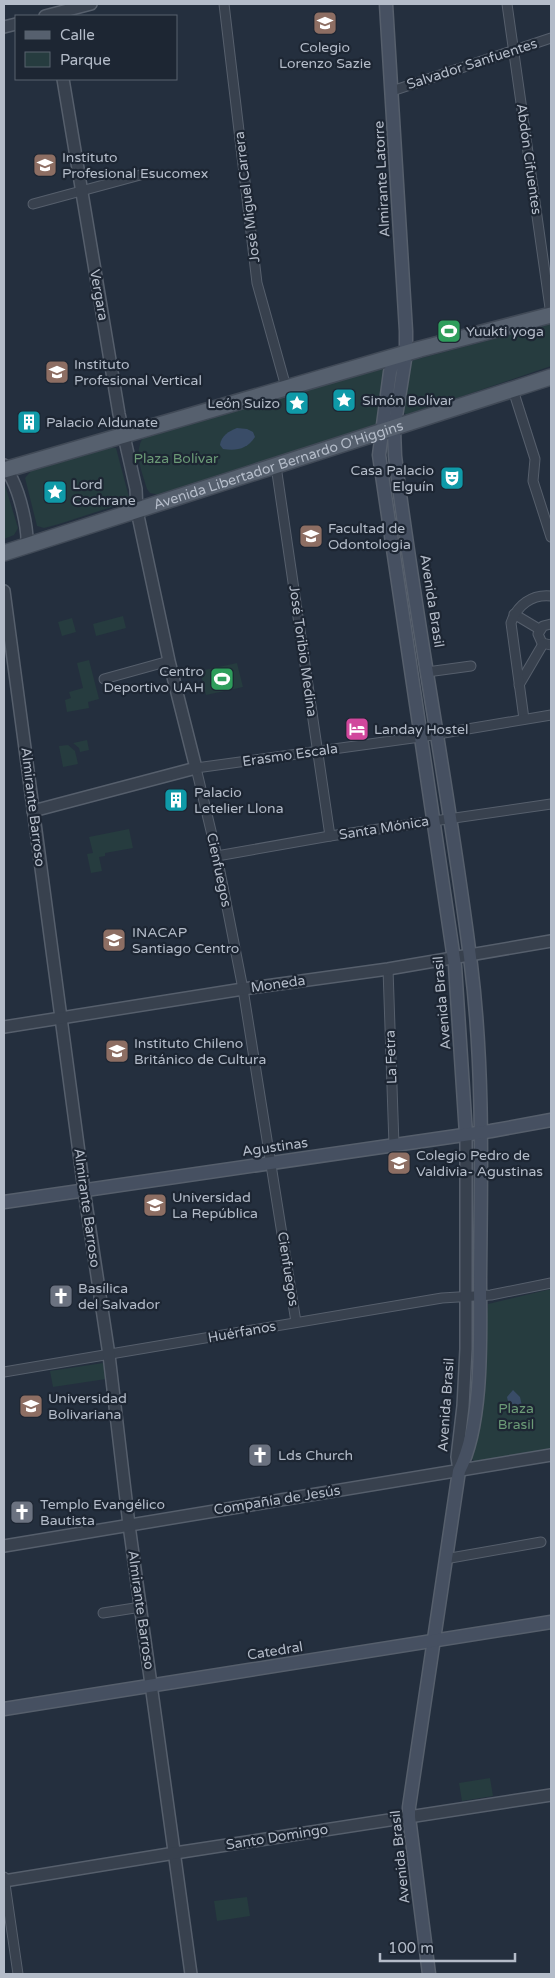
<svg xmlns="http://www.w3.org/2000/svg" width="555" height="1978" viewBox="0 0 555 1978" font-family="'Varela Round',sans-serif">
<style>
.green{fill:#263c3f}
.water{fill:#394c67}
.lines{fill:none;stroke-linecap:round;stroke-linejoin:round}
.minor-casing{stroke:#565f6c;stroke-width:11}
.tertiary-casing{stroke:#565f6c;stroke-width:14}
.secondary-casing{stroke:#565f6c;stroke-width:15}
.primary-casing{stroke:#414a57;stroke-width:18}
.minor{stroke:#38414e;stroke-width:9}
.tertiary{stroke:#38414e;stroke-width:11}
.secondary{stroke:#465061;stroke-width:12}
.primary{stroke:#56606e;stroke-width:15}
.labels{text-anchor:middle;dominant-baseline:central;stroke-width:4.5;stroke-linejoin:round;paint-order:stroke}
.poi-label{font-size:14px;fill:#b4bcc9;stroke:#1d2633;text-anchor:start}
.street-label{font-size:14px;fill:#b4bcc9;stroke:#1d2633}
.park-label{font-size:14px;fill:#6b9a76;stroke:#1d2633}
</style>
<rect width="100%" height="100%" fill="#242f3e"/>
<g class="green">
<polygon points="551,324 551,366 407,415 402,411 409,363 414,360"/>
<path d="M387 365 378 424 159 495 150 493 147 489C142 471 132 451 145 435Z"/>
<polygon points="110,448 116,448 130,501 59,524 44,528 37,526 25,478 31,471"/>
<polygon points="4,482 18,528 14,535 4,539"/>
<polygon points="123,616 126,628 96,636 93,624"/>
<polygon points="72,618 76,632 62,636 58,622"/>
<polygon points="89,660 99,699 88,702 89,708 67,712 65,700 71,698 69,692 83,688 77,663"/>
<polygon points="237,663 243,687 206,695 200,671"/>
<polygon points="87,740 89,750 80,752 79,748 73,743"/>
<polygon points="68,745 75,751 78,764 63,767 59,746"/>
<polygon points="129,829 133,848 105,853 105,856 99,857 102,871 91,873 87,854 93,853 89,837"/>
<polygon points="551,1289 551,1450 476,1463 472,1459 472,1455 488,1304"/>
<polygon points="103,1363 106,1379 53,1387 50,1371"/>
<polygon points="490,1778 493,1796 462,1801 459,1783"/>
<polygon points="247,1897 250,1916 217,1921 214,1901"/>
</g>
<g class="water">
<path d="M237 428 247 429 253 432 255 437C247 449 237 451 223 449L220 445C221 436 229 431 237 428Z"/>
<path d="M513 1390 520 1397 522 1406 532 1412C521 1409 509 1410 507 1397Z"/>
</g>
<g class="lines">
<g class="minor-casing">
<g id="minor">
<polyline points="224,4 257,283 286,387"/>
<polyline points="507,4 551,315"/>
<polyline points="392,91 551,38"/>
<polyline points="33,204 144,174"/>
<polyline points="513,390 535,459 533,481 551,537"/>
<polyline points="276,466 330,836"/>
<polyline points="514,614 539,629"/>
<polyline points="551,624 543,626 538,634 542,643 551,645"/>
<polyline points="427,672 471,666"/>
<polyline points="104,679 169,661"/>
<polyline points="519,685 543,644"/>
<path d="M524 719 511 623C517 605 532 594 551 596"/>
<polyline points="217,856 330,836 551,804"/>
<polyline points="388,969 394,1145"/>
<polyline points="296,1322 243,989 217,856 196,768 420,737 551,715"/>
<polyline points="4,1372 442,1298 491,1295 551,1283"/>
<polyline points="445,1559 541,1542"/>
<polyline points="103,1613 141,1607"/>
<polyline points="4,1877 18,1974"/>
</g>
</g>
<g class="tertiary-casing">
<g id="tertiary">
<polyline points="45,16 91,4"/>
<polyline points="4,27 16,24"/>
<path d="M4 465C5 471 9 473 12 479 20 495 28 527 27 545"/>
<polyline points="4,591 84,1190 109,1355 129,1525 191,1974"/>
<polyline points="33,811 196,768 169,661 137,511 136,489 119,414 63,79"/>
<polyline points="4,1027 243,989 388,969 551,941"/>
<polyline points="459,1471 457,1457 463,1406 466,1349 466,1134"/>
<polyline points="4,1546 551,1455"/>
<polyline points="4,1881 175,1853 551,1795"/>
</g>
</g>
<g class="secondary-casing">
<g id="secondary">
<path d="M386 4 406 331V353L394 429 395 456C416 626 450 795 471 965 484 1069 481 1174 480 1278 480 1333 484 1423 459 1471L409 1807V1817L429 1974"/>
<polyline points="404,354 392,366 390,372 379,455 455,966 466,1134"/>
<polyline points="4,1202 491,1131 551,1120"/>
<polyline points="4,1709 551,1622"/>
</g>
</g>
<g class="primary-casing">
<g id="primary">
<polyline points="4,470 420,349 551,315"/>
<path id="s1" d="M4 553 551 377"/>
</g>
</g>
<use href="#minor" class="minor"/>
<use href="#tertiary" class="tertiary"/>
<use href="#secondary" class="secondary"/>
<use href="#primary" class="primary"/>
</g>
<defs>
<g id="school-square" transform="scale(1.25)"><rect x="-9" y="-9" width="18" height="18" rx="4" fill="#8d6e63" stroke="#1d2633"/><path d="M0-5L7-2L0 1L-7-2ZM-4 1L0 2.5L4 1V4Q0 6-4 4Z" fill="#fff"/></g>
<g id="university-square" transform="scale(1.25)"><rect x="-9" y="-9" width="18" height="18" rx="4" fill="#8d6e63" stroke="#1d2633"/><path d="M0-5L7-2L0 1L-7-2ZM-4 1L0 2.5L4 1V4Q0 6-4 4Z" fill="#fff"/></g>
<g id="stadium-square" transform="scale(1.25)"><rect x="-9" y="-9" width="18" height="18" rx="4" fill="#2e9e5b" stroke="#1d2633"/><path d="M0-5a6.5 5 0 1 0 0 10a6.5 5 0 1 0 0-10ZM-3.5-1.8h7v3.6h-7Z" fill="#fff"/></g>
<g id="sight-square" transform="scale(1.25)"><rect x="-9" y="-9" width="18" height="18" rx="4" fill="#0f9aa8" stroke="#1d2633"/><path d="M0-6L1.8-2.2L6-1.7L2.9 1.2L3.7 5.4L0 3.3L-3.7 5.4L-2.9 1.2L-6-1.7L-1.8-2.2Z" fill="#fff"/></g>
<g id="building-square" transform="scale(1.25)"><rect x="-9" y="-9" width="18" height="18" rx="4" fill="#0f9aa8" stroke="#1d2633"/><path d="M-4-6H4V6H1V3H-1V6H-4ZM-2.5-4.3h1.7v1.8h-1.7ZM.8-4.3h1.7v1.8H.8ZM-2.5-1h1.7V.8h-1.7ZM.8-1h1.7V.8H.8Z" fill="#fff"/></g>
<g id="theatre-square" transform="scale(1.25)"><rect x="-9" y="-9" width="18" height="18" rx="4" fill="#0f9aa8" stroke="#1d2633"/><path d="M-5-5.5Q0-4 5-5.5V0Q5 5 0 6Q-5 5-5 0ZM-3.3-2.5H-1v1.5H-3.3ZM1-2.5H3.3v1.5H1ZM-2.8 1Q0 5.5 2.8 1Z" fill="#fff"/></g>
<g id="hotel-square" transform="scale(1.25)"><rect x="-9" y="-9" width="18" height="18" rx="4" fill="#d1479c" stroke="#1d2633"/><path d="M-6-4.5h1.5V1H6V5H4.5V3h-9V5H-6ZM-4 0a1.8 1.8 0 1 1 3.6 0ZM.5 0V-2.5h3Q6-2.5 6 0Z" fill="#fff"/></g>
<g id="church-square" transform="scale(1.25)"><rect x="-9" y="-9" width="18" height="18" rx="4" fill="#6b7280" stroke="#1d2633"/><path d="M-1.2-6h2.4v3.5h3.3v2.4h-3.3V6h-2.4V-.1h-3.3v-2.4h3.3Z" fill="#fff"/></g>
</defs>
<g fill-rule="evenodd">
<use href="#school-square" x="325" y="23"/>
<use href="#university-square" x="45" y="165"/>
<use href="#stadium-square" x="449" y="331"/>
<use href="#university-square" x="57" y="372"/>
<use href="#sight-square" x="344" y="400"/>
<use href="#sight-square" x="297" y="403"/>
<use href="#building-square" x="29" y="422"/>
<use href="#theatre-square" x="452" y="478"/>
<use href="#sight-square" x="55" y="492"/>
<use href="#university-square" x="311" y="536"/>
<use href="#stadium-square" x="222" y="679"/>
<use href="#hotel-square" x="357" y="729"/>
<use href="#building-square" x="176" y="800"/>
<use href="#university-square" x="114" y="940"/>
<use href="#university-square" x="117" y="1051"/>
<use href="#school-square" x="399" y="1163"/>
<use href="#school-square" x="155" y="1205"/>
<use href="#church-square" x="61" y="1296"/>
<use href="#university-square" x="31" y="1406"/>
<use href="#church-square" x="260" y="1455"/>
<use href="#church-square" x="22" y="1512"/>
</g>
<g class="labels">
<g class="poi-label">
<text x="325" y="47" text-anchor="middle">Colegio<tspan x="325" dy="16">Lorenzo Sazie</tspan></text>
<text x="62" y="157">Instituto<tspan x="62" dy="16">Profesional Esucomex</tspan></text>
<text x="466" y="331">Yuukti yoga</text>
<text x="74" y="364">Instituto<tspan x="74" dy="16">Profesional Vertical</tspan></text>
<text x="362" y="400">Simón Bolívar</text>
<text x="280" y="403" text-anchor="end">León Suizo</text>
<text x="46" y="422">Palacio Aldunate</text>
<text x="434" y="470" text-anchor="end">Casa Palacio<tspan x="434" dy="16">Elguín</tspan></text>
<text x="72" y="484">Lord<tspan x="72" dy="16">Cochrane</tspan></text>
<text x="328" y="528">Facultad de<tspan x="328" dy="16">Odontologia</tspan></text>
<text x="204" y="671" text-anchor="end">Centro<tspan x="204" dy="16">Deportivo UAH</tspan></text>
<text x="374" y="729">Landay Hostel</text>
<text x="194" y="792">Palacio<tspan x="194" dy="16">Letelier Llona</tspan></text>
<text x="132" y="932">INACAP<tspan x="132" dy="16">Santiago Centro</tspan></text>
<text x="134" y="1043">Instituto Chileno<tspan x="134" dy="16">Británico de Cultura</tspan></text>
<text x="416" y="1155">Colegio Pedro de<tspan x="416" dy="16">Valdivia- Agustinas</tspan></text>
<text x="172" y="1197">Universidad<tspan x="172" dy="16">La República</tspan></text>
<text x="78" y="1288">Basílica<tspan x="78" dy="16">del Salvador</tspan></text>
<text x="48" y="1398">Universidad<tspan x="48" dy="16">Bolivariana</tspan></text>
<text x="278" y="1455">Lds Church</text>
<text x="40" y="1504">Templo Evangélico<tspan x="40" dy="16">Bautista</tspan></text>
</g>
<g class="street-label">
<text transform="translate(472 64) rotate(-18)">Salvador Sanfuentes</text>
<text transform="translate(529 159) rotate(82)">Abdón Cifuentes</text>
<text transform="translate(382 179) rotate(-93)">Almirante Latorre</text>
<text transform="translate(247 197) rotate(-97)">José Miguel Carrera</text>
<text transform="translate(99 295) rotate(80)">Vergara</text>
<text stroke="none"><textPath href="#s1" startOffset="288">Avenida Libertador Bernardo O'Higgins</textPath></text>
<text transform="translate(432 601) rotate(81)">Avenida Brasil</text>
<text transform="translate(303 651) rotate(82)">José Toribio Medina</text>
<text transform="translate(290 755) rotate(-8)">Erasmo Escala</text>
<text transform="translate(33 807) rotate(83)">Almirante Barroso</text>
<text transform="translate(384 828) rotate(-9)">Santa Mónica</text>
<text transform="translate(219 870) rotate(78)">Cienfuegos</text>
<text transform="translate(278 984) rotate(-8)">Moneda</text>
<text transform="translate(442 1003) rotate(-95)">Avenida Brasil</text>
<text transform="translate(391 1057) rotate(-92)">La Fetra</text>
<text transform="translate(275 1147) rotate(-8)">Agustinas</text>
<text transform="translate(87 1208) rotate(82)">Almirante Barroso</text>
<text transform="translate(288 1269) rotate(81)">Cienfuegos</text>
<text transform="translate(242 1332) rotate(-10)">Huérfanos</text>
<text transform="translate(446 1405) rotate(-86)">Avenida Brasil</text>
<text transform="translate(277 1500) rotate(-9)">Compañía de Jesús</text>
<text transform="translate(141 1610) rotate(82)">Almirante Barroso</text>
<text transform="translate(275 1651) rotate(-9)">Catedral</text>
<text transform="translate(277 1837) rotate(-9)">Santo Domingo</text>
<text transform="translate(400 1857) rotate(-96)">Avenida Brasil</text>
</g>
<g class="park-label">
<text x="176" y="458">Plaza Bolívar</text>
<text x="516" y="1408">Plaza<tspan x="516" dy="16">Brasil</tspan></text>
</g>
</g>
<rect width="555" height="1978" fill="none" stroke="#b4bcc9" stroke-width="10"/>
<rect x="15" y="15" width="162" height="65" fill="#1d2633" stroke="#59626f"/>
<rect x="25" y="31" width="25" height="8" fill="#56606e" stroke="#59626f"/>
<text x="60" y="40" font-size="15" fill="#b4bcc9">Calle</text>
<rect x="25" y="52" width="25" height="15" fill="#263c3f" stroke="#59626f"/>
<text x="60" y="65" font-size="15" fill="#b4bcc9">Parque</text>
<path d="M380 1953v8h135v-8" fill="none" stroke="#b4bcc9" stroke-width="2.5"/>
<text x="388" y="1953" font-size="15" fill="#b4bcc9" stroke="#1d2633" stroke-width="4" paint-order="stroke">100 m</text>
</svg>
